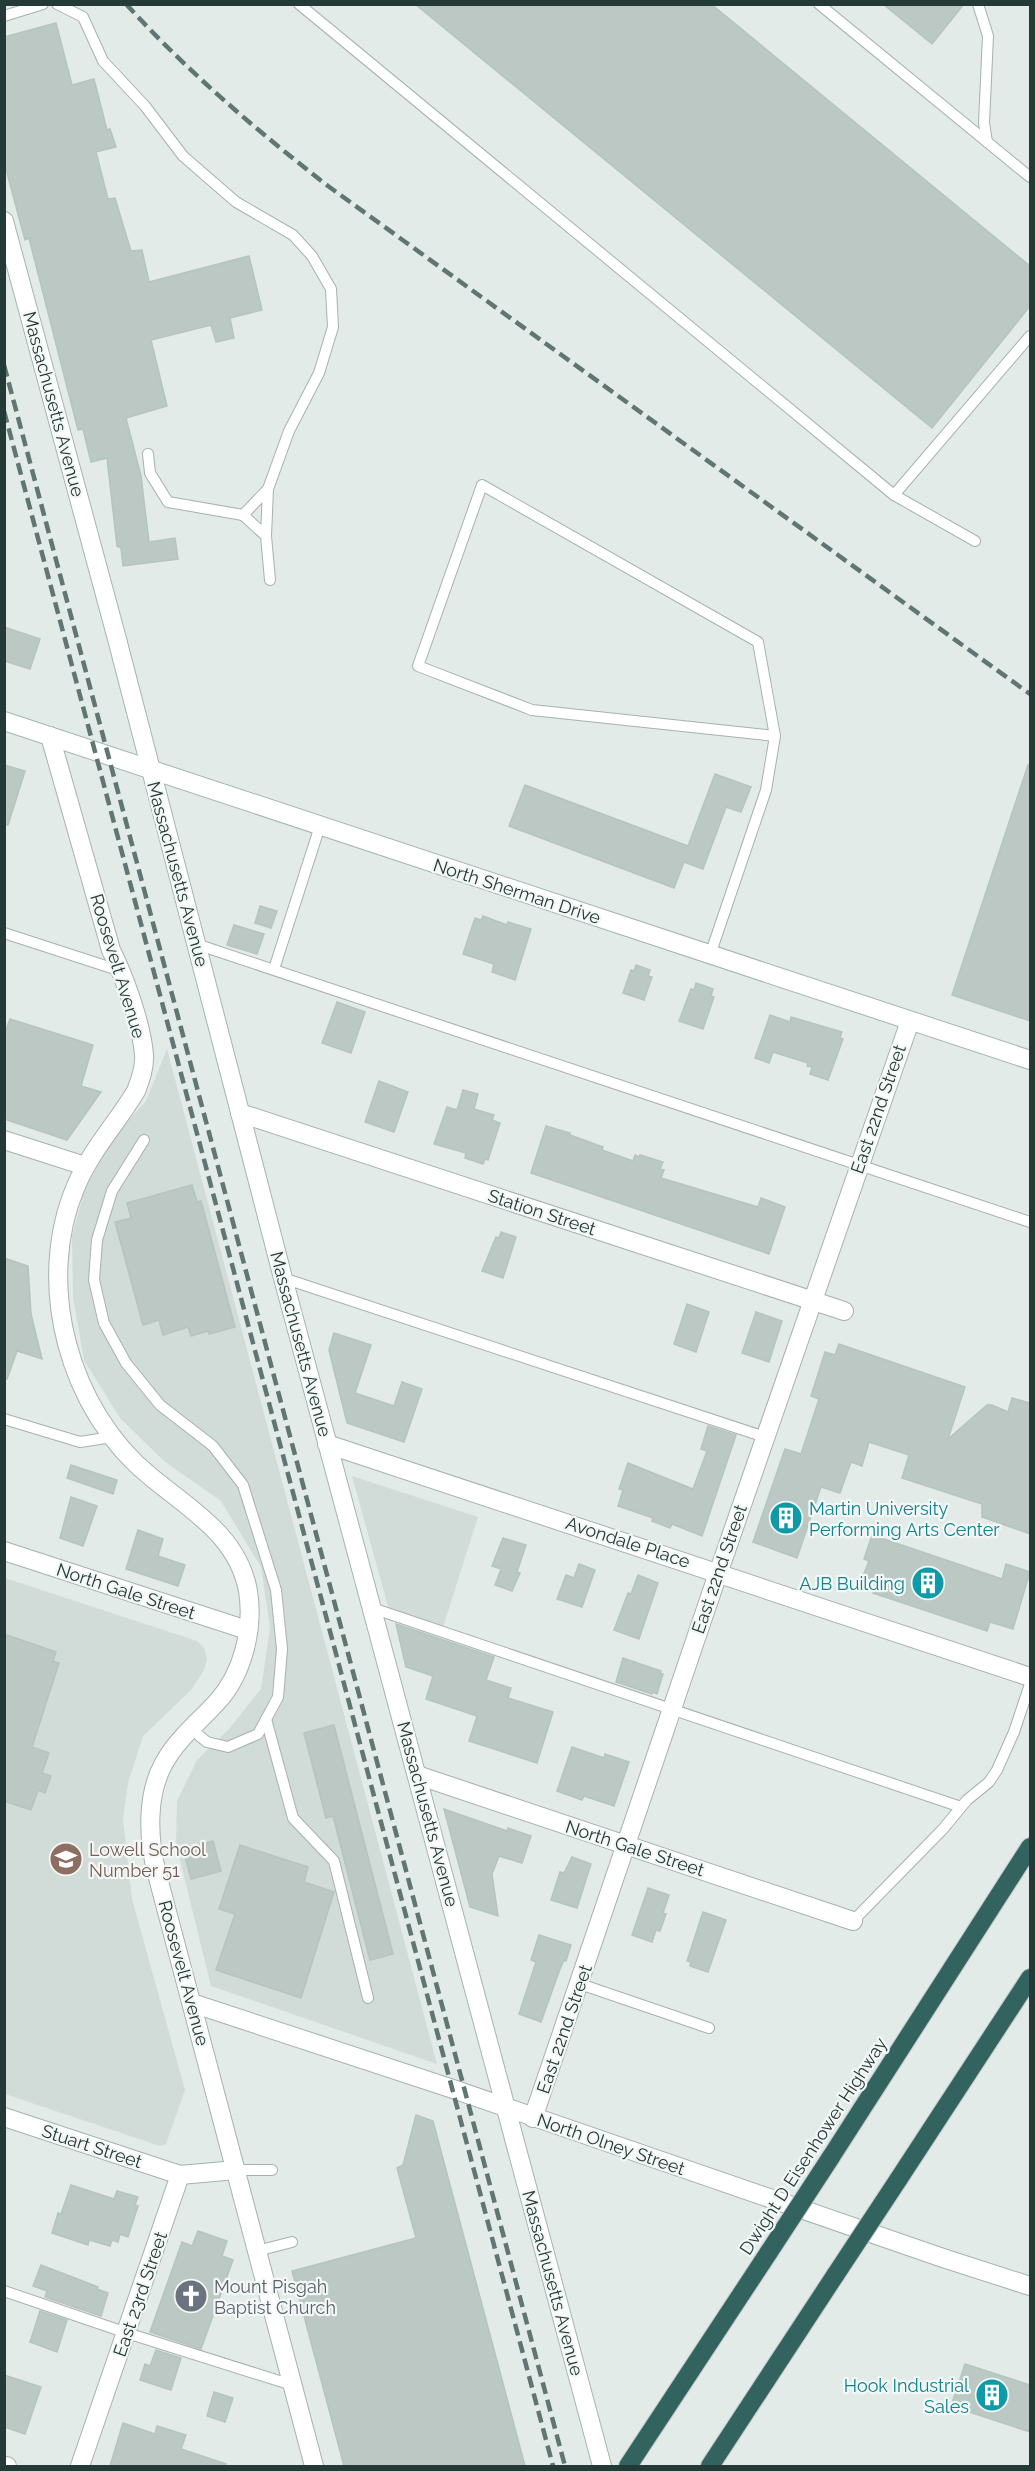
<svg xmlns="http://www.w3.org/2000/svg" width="1035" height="2471" viewBox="0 0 1035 2471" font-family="Raleway,sans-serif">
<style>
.built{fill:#d1dbd7}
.building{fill:#bbc8c4;stroke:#b6c4c0;stroke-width:1.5}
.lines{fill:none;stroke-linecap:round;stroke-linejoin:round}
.lane-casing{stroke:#a6b2af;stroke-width:12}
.street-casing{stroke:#a6b2af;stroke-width:20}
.secondary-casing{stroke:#a2b6b1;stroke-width:20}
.highway-casing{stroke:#c2c8c7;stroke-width:20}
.lane{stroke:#fff;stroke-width:10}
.street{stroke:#fff;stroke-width:18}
.secondary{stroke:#fff;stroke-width:18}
.highway{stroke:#33635f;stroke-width:18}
.rail{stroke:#5f7672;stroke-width:4.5;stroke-dasharray:12 6;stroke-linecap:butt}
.highway-bridge-casing{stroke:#c2c8c7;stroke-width:20;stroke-linecap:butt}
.highway-bridge{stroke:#33635f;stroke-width:18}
.labels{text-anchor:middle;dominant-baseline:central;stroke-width:4.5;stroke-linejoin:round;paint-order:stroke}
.street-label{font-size:18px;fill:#243a37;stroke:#f3f8f6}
.culture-label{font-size:18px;fill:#0d838f;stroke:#f3f8f6;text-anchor:end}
.education-label{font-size:18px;fill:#785e54;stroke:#f3f8f6;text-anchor:start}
.worship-label{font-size:18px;fill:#5b616d;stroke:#f3f8f6;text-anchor:start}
</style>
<rect width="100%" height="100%" fill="#e3ebe8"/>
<g class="built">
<polygon points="167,1049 437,2064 211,1986 176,1844 177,1801 197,1760 229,1729 261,1689 270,1628 261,1567 221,1501 164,1461 120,1418 84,1360 73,1297 72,1236 85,1189 112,1139 146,1101"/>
<polygon points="352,1476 478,1517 443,1627 389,1610"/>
<polygon points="5,1578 197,1641 204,1648 207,1659 204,1670 191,1690 143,1736 128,1783 123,1819 132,1899 185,2090 166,2144 160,2146 5,2094"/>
</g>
<g class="building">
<polygon points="415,4 711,4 1030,266 1030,306 932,428"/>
<polygon points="883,4 964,4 932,44"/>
<polygon points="56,23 72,85 94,79 107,130 110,129 116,147 96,152 108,199 115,198 131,251 142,250 149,282 249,256 262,310 230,318 234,338 216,342 211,325 151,340 167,406 126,418 141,476 149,542 175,538 178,559 123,566 121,548 117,546 107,458 91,462 83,429 78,430 29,238 25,240 4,162 4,37"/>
<polygon points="4,627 40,639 30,669 4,661"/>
<polygon points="4,765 25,771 8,825 4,824"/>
<polygon points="1028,765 1030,765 1030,1021 952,995"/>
<polygon points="715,774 751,787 741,812 726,807 703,869 684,862 674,888 509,826 525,785 688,846"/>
<polygon points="260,906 277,911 271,928 255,923"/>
<polygon points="483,916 507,925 508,922 531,929 515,980 492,972 494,964 463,954 475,918 481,920"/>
<polygon points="234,925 264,934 257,954 227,945"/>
<polygon points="636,965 650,970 648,976 652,977 644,1000 623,993 631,970 634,971"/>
<polygon points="696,983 713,989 711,996 714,997 703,1029 679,1021 691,989 694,990"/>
<polygon points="337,1002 365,1012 351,1053 322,1043"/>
<polygon points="770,1015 790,1022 791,1017 842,1032 840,1038 843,1039 828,1080 810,1074 812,1067 807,1066 808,1063 773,1052 769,1063 755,1058"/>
<polygon points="10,1019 93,1045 81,1086 101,1092 67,1140 4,1119 4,1035"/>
<polygon points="379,1081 408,1092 394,1132 365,1122"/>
<polygon points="463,1090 478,1094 474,1109 494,1115 492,1120 500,1123 488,1160 485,1159 483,1164 465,1158 466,1153 434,1144 447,1107 457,1110"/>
<polygon points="546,1126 570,1133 570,1135 603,1147 602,1150 633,1161 635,1155 639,1157 640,1155 663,1162 660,1169 664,1170 661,1178 758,1207 761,1198 785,1207 769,1254 531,1173"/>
<polygon points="192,1185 197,1202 201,1201 235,1327 209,1334 208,1331 191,1336 188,1327 163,1335 159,1320 143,1325 115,1222 131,1218 127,1203"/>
<polygon points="501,1232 516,1237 503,1278 482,1271 496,1237 499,1238"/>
<polygon points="4,1258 28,1266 31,1314 42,1359 17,1351 7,1379 4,1378"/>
<polygon points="687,1304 709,1312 696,1352 674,1344"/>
<polygon points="756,1312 782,1321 769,1362 742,1353"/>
<polygon points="334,1333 371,1345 355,1393 394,1406 402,1382 422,1389 404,1442 347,1423 329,1350"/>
<polygon points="839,1344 965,1387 948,1439 987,1405 992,1405 1008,1412 1012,1398 1030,1403 1030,1534 982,1517 982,1504 902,1478 909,1455 869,1442 862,1466 851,1462 840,1493 821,1487 797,1558 753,1542 785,1449 801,1454 819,1399 811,1396 825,1352 835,1355"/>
<polygon points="708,1426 736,1435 702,1536 672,1524 670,1528 652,1521 653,1518 618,1506 623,1490 619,1489 628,1463 693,1489 707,1451 701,1449"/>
<polygon points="71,1465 117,1480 113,1494 67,1478"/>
<polygon points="71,1497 97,1506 83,1546 60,1538"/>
<polygon points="138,1530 163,1539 158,1556 185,1565 178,1586 126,1569"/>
<polygon points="872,1535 1002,1579 1006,1564 1030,1572 1013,1629 990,1622 987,1631 873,1593 877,1581 863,1576 869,1561 864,1559"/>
<polygon points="503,1538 526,1545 517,1572 520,1573 512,1591 495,1585 501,1569 492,1566"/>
<polygon points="579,1564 595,1570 582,1607 557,1599 566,1575 574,1578"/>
<polygon points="638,1575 658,1583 639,1639 614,1630 628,1593 631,1594"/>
<polygon points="396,1624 494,1657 486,1680 511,1688 508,1698 553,1712 537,1763 469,1741 477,1716 426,1699 433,1676 406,1667"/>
<polygon points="7,1635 56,1652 53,1661 59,1663 32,1747 49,1753 42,1773 51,1776 45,1793 38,1790 31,1810 4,1801 4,1643"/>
<polygon points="623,1658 661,1671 660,1673 663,1674 657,1694 653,1692 652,1694 616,1682"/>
<polygon points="334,1725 393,1954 370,1960 333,1816 326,1818 304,1733"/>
<polygon points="572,1747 604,1758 605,1754 629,1762 614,1806 584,1796 582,1800 557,1791"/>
<polygon points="444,1809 507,1831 508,1828 531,1836 522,1863 499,1856 492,1874 498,1916 470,1907"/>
<polygon points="213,1841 221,1871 191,1879 183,1849"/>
<polygon points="240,1845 308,1867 304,1882 334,1892 301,1998 216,1970 235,1914 219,1909"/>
<polygon points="572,1857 591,1864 577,1908 551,1900 560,1872 564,1873"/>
<polygon points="648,1888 669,1895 663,1913 666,1914 660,1931 656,1930 652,1942 632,1935"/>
<polygon points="703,1912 726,1920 708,1972 690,1966 691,1962 687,1961"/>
<polygon points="539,1935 571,1945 566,1961 564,1960 560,1969 541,2022 519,2014 536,1962 531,1960"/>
<polygon points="416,2115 433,2121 525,2466 344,2466 292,2271 416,2238 397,2168 403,2165"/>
<polygon points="71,2185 111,2198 114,2199 117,2191 138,2197 135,2205 138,2206 128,2237 120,2234 118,2242 112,2240 110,2246 89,2240 88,2245 52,2233 58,2213 61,2214"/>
<polygon points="198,2231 227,2241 222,2256 233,2260 201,2349 150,2332 182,2242 192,2246"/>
<polygon points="41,2265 98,2287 97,2289 108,2293 101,2316 45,2297 47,2291 33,2286"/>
<polygon points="40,2311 67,2320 57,2352 30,2342"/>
<polygon points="156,2350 181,2358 171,2390 140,2380 145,2364 150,2366"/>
<polygon points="965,2364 1030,2385 1030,2432 951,2406"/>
<polygon points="4,2375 41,2387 25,2434 4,2427"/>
<polygon points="214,2392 233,2398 225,2422 207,2416"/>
<polygon points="123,2423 155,2434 157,2426 186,2435 181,2449 226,2464 225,2466 110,2466"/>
</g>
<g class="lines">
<g class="lane-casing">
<g id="lane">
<polyline points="57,4 83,17 103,61 145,106 183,156 236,202 293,235 312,256 331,289 333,327 319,373 289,431 268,489"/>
<polyline points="299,4 894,495 1030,336"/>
<polyline points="819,4 1030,177"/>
<polyline points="978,4 988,36 984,123 987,142"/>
<polyline points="4,16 43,4"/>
<polyline points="148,454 150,473 168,502 243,515"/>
<polyline points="894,495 975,541"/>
<polyline points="266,536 268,489 243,515 266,536 270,580"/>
<polyline points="4,933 121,971"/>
<polyline points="196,944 1030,1222"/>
<polyline points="710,955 766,790 775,736 758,642 482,485 418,666 532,710 775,736"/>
<polyline points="274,969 320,826"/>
<polyline points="144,1140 112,1191 97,1240 94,1280 104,1323 126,1363 160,1405 213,1446 243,1485 276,1590 282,1649 278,1697 258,1734 228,1747 207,1742 191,1729"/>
<polyline points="283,1278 765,1437"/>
<polyline points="4,1419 80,1442 112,1437"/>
<polyline points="372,1608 961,1807"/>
<polyline points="266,1719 293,1818 334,1861 368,1998"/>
<polyline points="853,1921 943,1829 967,1800 989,1782 997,1770 1014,1732 1030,1684"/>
<polyline points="580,1984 709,2028"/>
<polyline points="236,2170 272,2170"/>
<polyline points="257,2251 292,2242"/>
<polyline points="4,2291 127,2333 292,2385"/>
</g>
</g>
<g class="street-casing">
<g id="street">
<path d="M50 736 111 950C125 978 141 1023 144 1054 145 1067 141 1079 136 1091 117 1123 91 1150 76 1186 34 1284 69 1411 151 1477 191 1510 238 1536 248 1591 254 1628 243 1674 217 1702 199 1722 177 1739 164 1763 146 1795 148 1839 157 1874L314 2466"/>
<polyline points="240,1113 844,1311"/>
<polyline points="4,1140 85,1166"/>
<polyline points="327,1444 1030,1677"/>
<polyline points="4,1551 247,1630"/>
<polyline points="417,1775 853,1921"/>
<polyline points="192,2003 453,2089 943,2258 1030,2286"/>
<polyline points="4,2117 180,2175"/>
<polyline points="533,2118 712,1591 910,1021"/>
<polyline points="4,2466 7,2466"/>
<polyline points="80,2466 180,2175 236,2170"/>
</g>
</g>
<g class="secondary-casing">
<g id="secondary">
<polyline points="4,221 117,639 283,1278 602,2466"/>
<polyline points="4,721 1030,1060"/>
</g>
</g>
<g class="highway-casing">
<g id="highway">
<polyline points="831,2157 1030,1847"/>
<polyline points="898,2180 1030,1978"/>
<polyline points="628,2466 769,2252"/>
<polyline points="710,2466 836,2274"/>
</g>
</g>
<use href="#lane" class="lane"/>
<use href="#street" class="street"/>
<use href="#secondary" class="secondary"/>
<use href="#highway" class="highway"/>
<g class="rail">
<path d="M126 4C188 72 256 130 328 186L1030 694"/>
<polyline points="4,365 565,2466"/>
<polyline points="4,411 553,2466"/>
</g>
<g class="highway-bridge-casing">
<g id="highway-bridge">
<polyline points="769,2252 831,2157"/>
<polyline points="836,2274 898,2180"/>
</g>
</g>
<use href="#highway-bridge" class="highway-bridge"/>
</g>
<defs>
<g id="building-disc" transform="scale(1.725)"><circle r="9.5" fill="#0f9aa8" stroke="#f3f8f6"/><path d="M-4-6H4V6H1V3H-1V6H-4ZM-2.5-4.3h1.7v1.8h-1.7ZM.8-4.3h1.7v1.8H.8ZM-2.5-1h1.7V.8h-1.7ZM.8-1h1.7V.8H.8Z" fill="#fff"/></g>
<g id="school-disc" transform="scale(1.725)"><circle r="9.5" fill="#8d6e63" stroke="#f3f8f6"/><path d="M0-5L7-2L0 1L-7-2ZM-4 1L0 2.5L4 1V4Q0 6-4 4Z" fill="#fff"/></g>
<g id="church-disc" transform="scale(1.725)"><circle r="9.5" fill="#6b7280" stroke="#f3f8f6"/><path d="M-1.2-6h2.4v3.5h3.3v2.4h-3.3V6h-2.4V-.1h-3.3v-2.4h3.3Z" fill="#fff"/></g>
</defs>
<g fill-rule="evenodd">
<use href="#building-disc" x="786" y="1518"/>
<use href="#building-disc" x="928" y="1583"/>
<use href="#school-disc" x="66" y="1859"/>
<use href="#church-disc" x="191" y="2296"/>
<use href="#building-disc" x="992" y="2395"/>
</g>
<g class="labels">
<g class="street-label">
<text transform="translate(54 404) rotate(75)">Massachusetts Avenue</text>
<text transform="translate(178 874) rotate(75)">Massachusetts Avenue</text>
<text transform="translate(517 891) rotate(18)">North Sherman Drive</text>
<text transform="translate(118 966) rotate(73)">Roosevelt Avenue</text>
<text transform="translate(878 1109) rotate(-71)">East 22nd Street</text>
<text transform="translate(542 1212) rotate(18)">Station Street</text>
<text transform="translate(301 1344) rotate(75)">Massachusetts Avenue</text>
<text transform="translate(628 1542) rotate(18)">Avondale Place</text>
<text transform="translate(719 1569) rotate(-71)">East 22nd Street</text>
<text transform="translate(126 1591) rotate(18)">North Gale Street</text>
<text transform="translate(428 1814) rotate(75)">Massachusetts Avenue</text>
<text transform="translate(635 1848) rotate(18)">North Gale Street</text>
<text transform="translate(184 1973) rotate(75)">Roosevelt Avenue</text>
<text transform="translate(564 2029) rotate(-71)">East 22nd Street</text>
<text transform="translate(611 2144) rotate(19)">North Olney Street</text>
<text transform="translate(92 2146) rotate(18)">Stuart Street</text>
<text transform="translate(813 2146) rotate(-57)">Dwight D Eisenhower Highway</text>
<text transform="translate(553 2283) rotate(75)">Massachusetts Avenue</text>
<text transform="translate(140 2294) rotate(-71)">East 23rd Street</text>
</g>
<g class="culture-label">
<text x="809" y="1508" text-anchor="start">Martin University<tspan x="809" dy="21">Performing Arts Center</tspan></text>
<text x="905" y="1583">AJB Building</text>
<text x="969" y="2385">Hook Industrial<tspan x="969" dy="21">Sales</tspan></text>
</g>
<g class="education-label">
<text x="89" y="1849">Lowell School<tspan x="89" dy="21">Number 51</tspan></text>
</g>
<g class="worship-label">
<text x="214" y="2286">Mount Pisgah<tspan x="214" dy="21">Baptist Church</tspan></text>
</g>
</g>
<rect width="1035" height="2471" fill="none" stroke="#243a37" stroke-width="12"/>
</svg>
